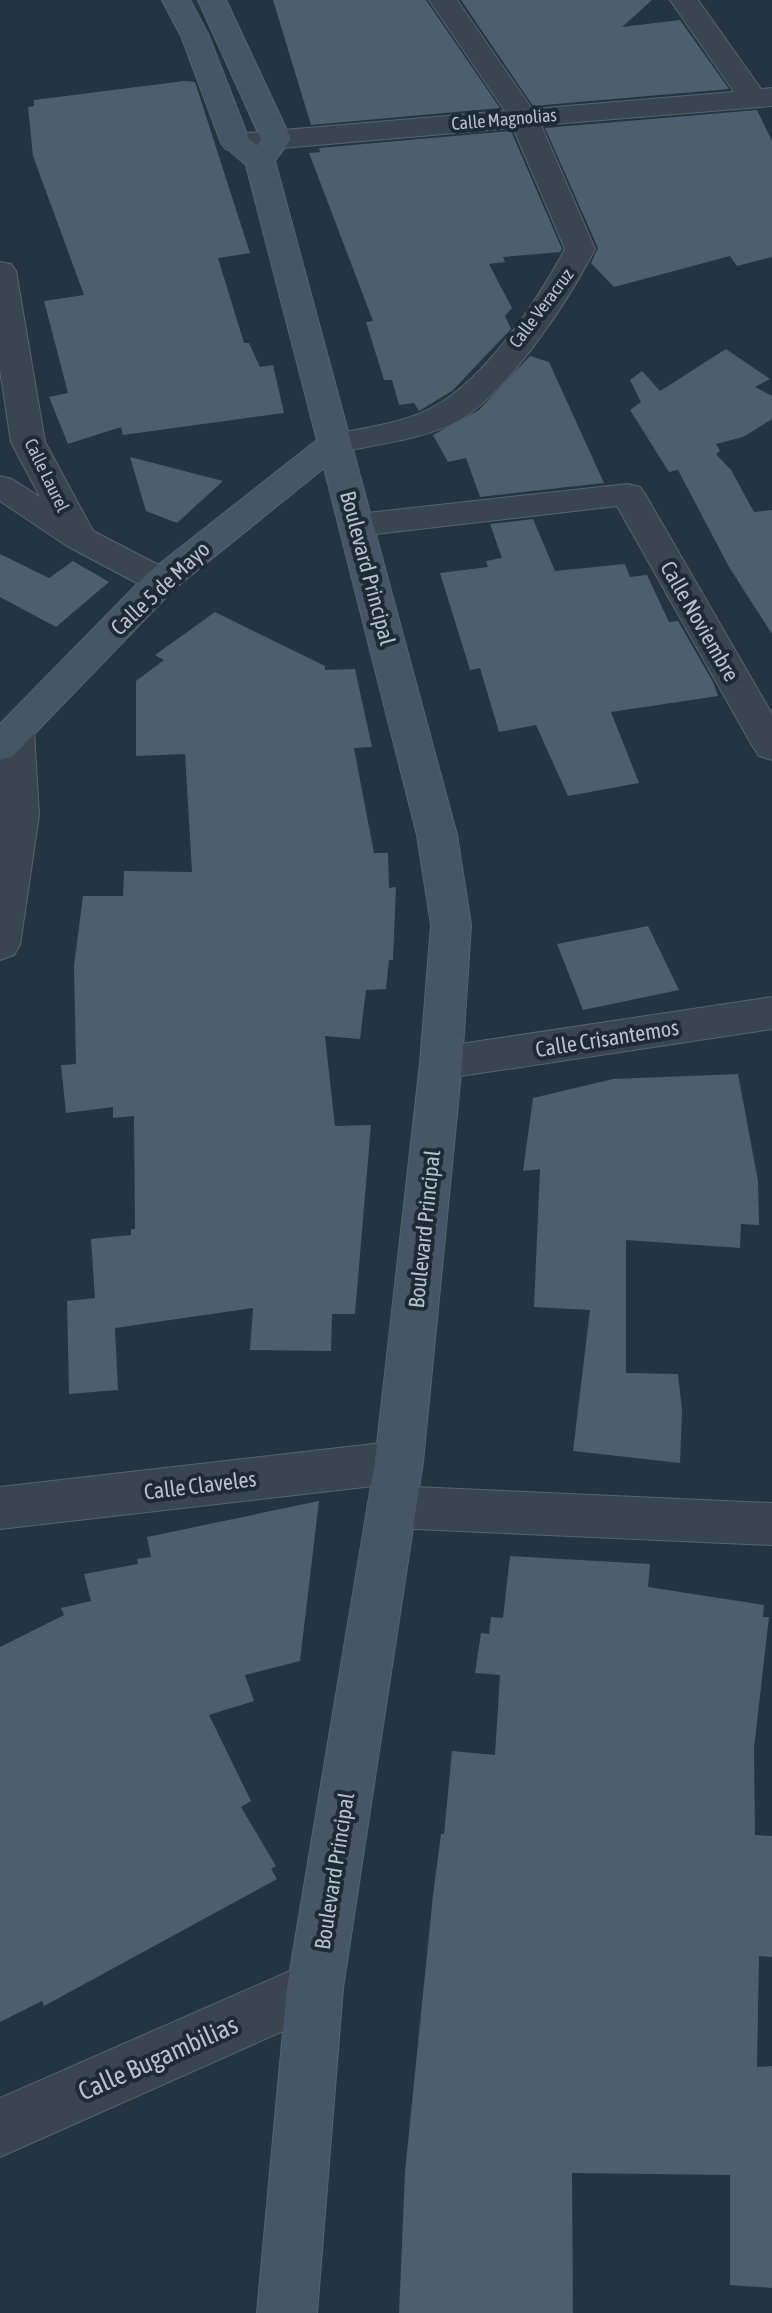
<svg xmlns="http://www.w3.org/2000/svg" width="772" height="2313" viewBox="0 0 772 2313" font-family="'Asap Condensed',sans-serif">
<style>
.building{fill:#4d5f6c}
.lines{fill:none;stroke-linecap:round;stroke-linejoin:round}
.street-casing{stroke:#56646e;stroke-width:2}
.secondary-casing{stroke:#56646e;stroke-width:2}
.street{fill:#394651;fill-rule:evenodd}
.secondary{fill:#465664;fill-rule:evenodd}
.labels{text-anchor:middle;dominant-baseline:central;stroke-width:8;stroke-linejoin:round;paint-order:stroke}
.far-street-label{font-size:18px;fill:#b5c1cb;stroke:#1d2b36}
.street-label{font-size:22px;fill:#b5c1cb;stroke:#1d2b36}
.near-street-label{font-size:26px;fill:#b5c1cb;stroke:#1d2b36}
</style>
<rect width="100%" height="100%" fill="#243541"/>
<g class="building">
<polygon points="273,0 426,0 500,108 311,125"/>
<polygon points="461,0 652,0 622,27 680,20 729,89 533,106"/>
<polygon points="184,81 195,82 250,253 218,258 244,343 249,343 260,367 273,365 284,413 123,435 121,427 68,444 49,397 68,393 44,301 84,295 33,156 28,107 34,106 34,100"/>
<polygon points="757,110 772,141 772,257 737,266 730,256 614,287 591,263 598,248 545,128"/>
<polygon points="511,131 562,249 560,252 503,257 505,262 489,264 512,308 505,316 511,329 452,391 419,411 414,403 399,405 392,380 384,380 366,322 373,321 309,153 320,152 319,148"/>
<polygon points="726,349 770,379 755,387 772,396 772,419 743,437 716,444 720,451 716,454 731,470 754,512 772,510 772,634 729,567 678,470 669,472 630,410 641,402 630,380 642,371 660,391"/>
<polygon points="530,356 549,362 604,483 480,497 466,458 448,462 433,435 479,410"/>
<polygon points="130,457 223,481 177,523 146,511"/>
<polygon points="533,519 555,571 625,564 630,577 647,575 669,622 678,621 713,682 718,696 611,712 639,783 568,796 536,725 499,732 480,668 470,670 440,573 488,567 486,561 502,558 490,524"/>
<polygon points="0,554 49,578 73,561 109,582 56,627 0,597"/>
<polygon points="215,612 325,666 325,670 355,669 372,747 354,748 374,853 388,853 389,888 396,887 393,960 389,960 386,989 366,990 360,1039 325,1036 335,1126 371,1125 355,1314 332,1314 331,1351 250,1350 253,1308 115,1328 118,1390 69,1394 67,1301 95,1298 91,1239 131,1235 131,1229 135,1229 134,1116 113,1118 113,1107 66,1113 61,1065 76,1064 74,966 83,896 123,896 124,871 192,872 185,754 136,756 136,681 164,660 155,655"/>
<polygon points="648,926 679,990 583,1010 557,944"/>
<polygon points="738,1074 758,1181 759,1225 741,1224 740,1248 626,1240 626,1373 678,1374 682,1411 680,1463 573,1451 590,1310 534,1307 540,1169 523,1171 533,1098 613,1079"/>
<polygon points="319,1501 300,1661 245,1675 254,1701 209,1715 251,1801 241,1807 276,1866 271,1869 277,1879 44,2006 42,2001 0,2022 0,1647 64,1615 61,1608 91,1601 84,1574 138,1564 137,1559 151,1557 147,1537"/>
<polygon points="510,1556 650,1564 648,1587 764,1605 763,1617 769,1617 754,1748 755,1835 772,1836 772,1957 759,1956 757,2067 772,2066 772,2288 730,2285 730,2175 572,2173 573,2313 399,2313 405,2172 433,1895 441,1834 444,1834 452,1751 495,1755 500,1675 475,1673 481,1633 489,1634 491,1617 503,1618"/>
</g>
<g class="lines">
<g class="street-casing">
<g id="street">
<path d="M429 0H457L532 109 734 92 670 0H698L761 89 772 88V106L541 125 595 249C569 300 508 393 458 421 421 441 373 444 333 454L321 451 316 444 321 437C358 428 402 425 435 406 486 378 538 300 565 249L513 128 236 152 226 149 221 143 226 137 236 134 505 111Z"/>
<polygon points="0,262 11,264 16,271 45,442 93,531 174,573 179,581 174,589 161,592 148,589 67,546 0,501 0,476 12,479 40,497 11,442 0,370"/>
<polygon points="628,484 640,487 645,494 772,714 772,760 759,756 753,747 617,506 358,536 346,533 341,525 346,517 358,514"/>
<polygon points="15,719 28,723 34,732 39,815 20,945 14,955 0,960 0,726"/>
<polygon points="772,997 772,1029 441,1079 426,1074 420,1063 426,1052 441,1047"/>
<polygon points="399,1441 416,1447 423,1462 416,1477 399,1483 0,1529 0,1487"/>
<polygon points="392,1486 772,1503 772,1545 392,1528 375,1522 367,1507 375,1492"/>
<polygon points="315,1960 335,1968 343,1988 335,2008 0,2157 0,2098"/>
</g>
</g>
<g class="secondary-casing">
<polygon id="secondary" points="162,0 190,0 209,36 249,139 257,145 261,139 198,0 226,0 291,139 275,161 457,835 471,925 462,1063 423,1462 343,1988 317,2313 257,2313 287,1988 375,1462 420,1063 431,925 417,835 324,468 174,589 13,756 0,760 0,724 148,573 317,440 246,165 221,143 181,36"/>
</g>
<use href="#street" class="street"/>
<use href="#secondary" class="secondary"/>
</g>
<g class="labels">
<g class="far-street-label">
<text transform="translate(504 119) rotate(-5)">Calle Magnolias</text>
<text transform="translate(541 308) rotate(-53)">Calle Veracruz</text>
<text transform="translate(47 475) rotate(64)">Calle Laurel</text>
</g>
<g class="street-label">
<text transform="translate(368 568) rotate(75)">Boulevard Principal</text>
<text transform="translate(160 588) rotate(-43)">Calle 5 de Mayo</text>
<text transform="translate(700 621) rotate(60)">Calle Noviembre</text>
<text transform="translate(607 1038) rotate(-9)">Calle Crisantemos</text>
<text transform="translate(424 1229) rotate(-84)">Boulevard Principal</text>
<text transform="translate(200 1485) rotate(-7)">Calle Claveles</text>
<text transform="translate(334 1871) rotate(-81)">Boulevard Principal</text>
</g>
<g class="near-street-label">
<text transform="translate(158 2058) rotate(-24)">Calle Bugambilias</text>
</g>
</g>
</svg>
